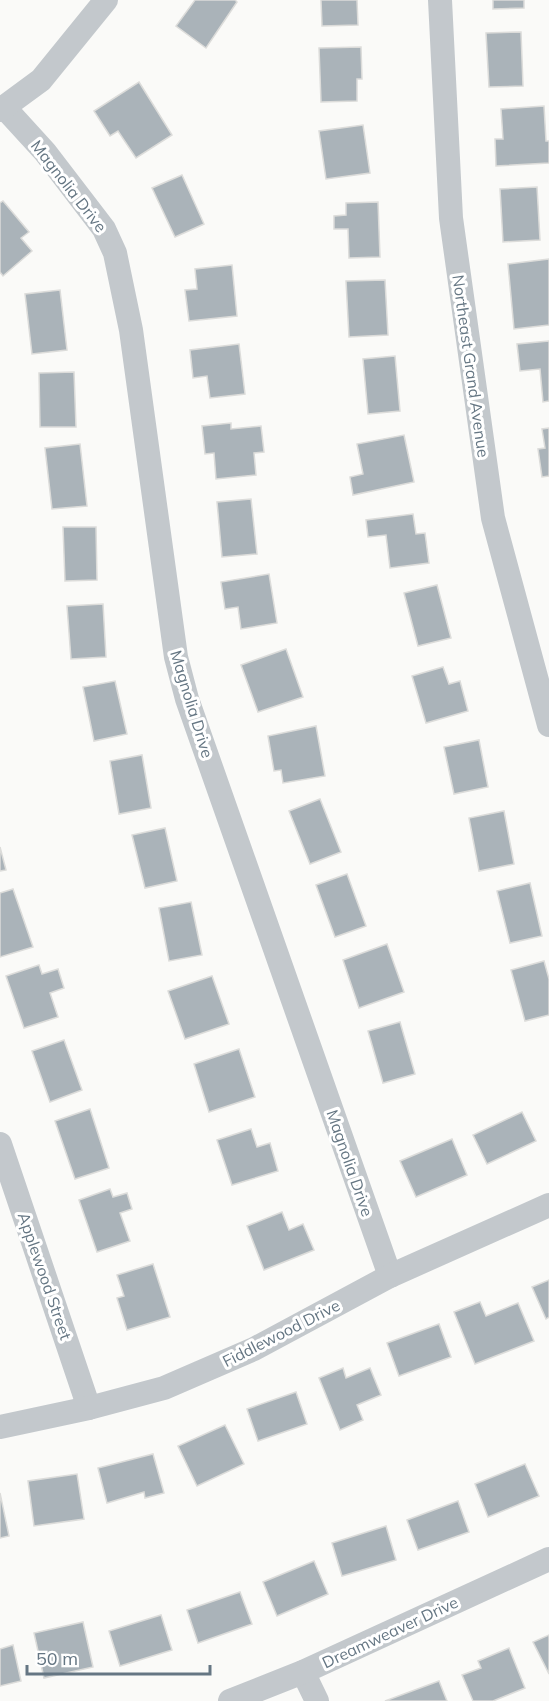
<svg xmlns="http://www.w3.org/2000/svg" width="549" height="1701" viewBox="0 0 549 1701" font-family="Mulish,sans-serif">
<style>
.building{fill:#aab3b9;stroke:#dcdcda;stroke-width:1.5}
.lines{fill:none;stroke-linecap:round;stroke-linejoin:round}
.street{stroke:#c3c8cc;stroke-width:24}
.labels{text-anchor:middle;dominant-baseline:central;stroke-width:6;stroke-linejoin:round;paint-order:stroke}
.street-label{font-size:16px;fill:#657683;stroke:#fff}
</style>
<rect width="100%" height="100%" fill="#fafaf8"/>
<g class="building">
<polygon points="195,0 235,0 237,2 206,48 176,26"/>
<polygon points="321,0 357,0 358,25 322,26"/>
<polygon points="493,0 524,0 524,8 493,9"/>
<polygon points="521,32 523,86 489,87 486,33"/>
<polygon points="361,47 362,79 357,79 357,101 321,102 319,48"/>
<polygon points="139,82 172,135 136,158 118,131 110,136 94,111"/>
<polygon points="544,106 546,141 549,141 549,163 496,166 495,139 503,139 501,109"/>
<polygon points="363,125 370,173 326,179 319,131"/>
<polygon points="182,175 204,224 175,237 152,188"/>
<polygon points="537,187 540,240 503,242 500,189"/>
<polygon points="3,201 29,232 21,238 32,251 3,276 0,272 0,203"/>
<polygon points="378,202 380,257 349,258 348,229 334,229 334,216 346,215 346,203"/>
<polygon points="549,259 549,325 514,329 508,264"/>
<polygon points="232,265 237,316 189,321 185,290 197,289 195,269"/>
<polygon points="385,280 388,335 349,337 346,281"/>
<polygon points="60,290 67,350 32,354 25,294"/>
<polygon points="549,341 549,401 543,402 540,369 520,371 517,344"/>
<polygon points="239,344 245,394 210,398 207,376 193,378 190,350"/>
<polygon points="395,356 400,411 368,414 363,359"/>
<polygon points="74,372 76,427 40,427 39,373"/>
<polygon points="231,423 231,429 261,426 264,452 254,453 256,475 216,479 214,453 205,454 202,426"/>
<polygon points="549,428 549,476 542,477 538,449 545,448 542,429"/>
<polygon points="404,435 414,482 353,495 350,477 363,474 357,444"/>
<polygon points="80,444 87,506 52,509 45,448"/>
<polygon points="251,499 257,554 222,557 217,502"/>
<polygon points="413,514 416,534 425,533 429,563 390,568 386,535 368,537 366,520"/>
<polygon points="63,527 96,527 97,580 65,581"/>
<polygon points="269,574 277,623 241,629 238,607 225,609 221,582"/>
<polygon points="437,585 451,638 418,646 404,593"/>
<polygon points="103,604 106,657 71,659 67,606"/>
<polygon points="286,649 303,697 258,712 241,665"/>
<polygon points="443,667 449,684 460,681 468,711 426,723 412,676"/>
<polygon points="115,681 127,734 94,741 83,687"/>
<polygon points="316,726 325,776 283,783 281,770 274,771 268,736"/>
<polygon points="479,740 488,787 454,794 444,747"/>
<polygon points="142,755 151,808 119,814 110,761"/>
<polygon points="320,799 341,852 310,864 289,811"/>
<polygon points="504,811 514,864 479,871 469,818"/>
<polygon points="165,828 177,881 145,888 132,835"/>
<polygon points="0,847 6,870 0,871"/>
<polygon points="347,874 366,926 335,937 316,885"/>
<polygon points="530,883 542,936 510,943 497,891"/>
<polygon points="13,889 33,947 0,957 0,893"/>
<polygon points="191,902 202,955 169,961 159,908"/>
<polygon points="387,944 404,992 359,1008 343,960"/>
<polygon points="544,961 549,979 549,1015 525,1021 511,970"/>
<polygon points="39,965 42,974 58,969 64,988 50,993 58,1017 24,1028 6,976"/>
<polygon points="212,976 229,1024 185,1039 168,991"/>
<polygon points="400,1022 415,1074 383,1083 368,1031"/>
<polygon points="64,1040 82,1090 50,1102 32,1051"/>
<polygon points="239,1049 255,1097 209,1112 194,1064"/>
<polygon points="90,1109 109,1168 75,1179 55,1121"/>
<polygon points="522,1112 536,1141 487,1164 473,1135"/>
<polygon points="251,1129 257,1147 270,1143 278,1171 232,1185 217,1140"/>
<polygon points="452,1139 467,1175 416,1197 400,1161"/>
<polygon points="110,1189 113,1197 127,1193 132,1209 120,1213 130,1241 97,1252 79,1200"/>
<polygon points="282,1212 289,1230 303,1224 314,1250 264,1270 247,1226"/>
<polygon points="153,1264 170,1317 127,1330 117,1298 124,1296 117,1275"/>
<polygon points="549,1280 549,1317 546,1319 532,1287"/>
<polygon points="480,1302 486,1316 518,1303 534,1341 475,1364 454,1312"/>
<polygon points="439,1324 451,1357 399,1376 387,1343"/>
<polygon points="343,1368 346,1378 370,1368 381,1395 357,1405 363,1420 340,1430 319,1378"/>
<polygon points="296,1392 307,1424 258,1441 247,1409"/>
<polygon points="225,1425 244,1464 197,1486 178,1446"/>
<polygon points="153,1454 164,1493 145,1498 144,1492 107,1503 98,1468"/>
<polygon points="525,1464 539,1496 488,1517 475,1484"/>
<polygon points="77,1474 84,1519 34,1526 28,1481"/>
<polygon points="0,1493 9,1536 0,1538"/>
<polygon points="458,1501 469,1532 418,1550 407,1520"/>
<polygon points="386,1526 396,1560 342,1576 332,1543"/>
<polygon points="314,1561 328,1594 277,1616 263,1582"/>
<polygon points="240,1592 252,1624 198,1643 187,1610"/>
<polygon points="161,1615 172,1650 120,1666 109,1631"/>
<polygon points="83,1622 93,1667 44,1678 34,1633"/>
<polygon points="549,1635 549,1674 533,1642"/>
<polygon points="13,1645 21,1681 0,1686 0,1649"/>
<polygon points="509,1648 525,1688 493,1701 473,1701 462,1675 481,1668 478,1661"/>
<polygon points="439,1681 447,1701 385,1701"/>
</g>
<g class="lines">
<g class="street">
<polyline points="440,0 451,218 493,518 549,725"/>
<polyline points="4,107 45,152 104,229 115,253 131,330 176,657 187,699 390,1276"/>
<polyline points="0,110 41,80 106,0"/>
<polyline points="0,1144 89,1408"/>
<polyline points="0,1427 89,1408 164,1388 254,1349 390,1276 549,1205"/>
<polyline points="303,1672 317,1701"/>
<polyline points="230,1701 303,1672 549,1559"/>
</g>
</g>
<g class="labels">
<g class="street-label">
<text transform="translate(69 186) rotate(52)">Magnolia Drive</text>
<text transform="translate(471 366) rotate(82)">Northeast Grand Avenue</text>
<text transform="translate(192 704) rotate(73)">Magnolia Drive</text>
<text transform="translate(350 1163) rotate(71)">Magnolia Drive</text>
<text transform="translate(45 1276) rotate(71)">Applewood Street</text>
<text transform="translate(281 1333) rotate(-27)">Fiddlewood Drive</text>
<text transform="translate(390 1632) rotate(-25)">Dreamweaver Drive</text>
</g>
</g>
<path d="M27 1665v9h183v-9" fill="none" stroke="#657683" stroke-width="3"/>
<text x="36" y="1665" font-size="18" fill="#657683" stroke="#ffffff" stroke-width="4.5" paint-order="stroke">50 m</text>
</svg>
